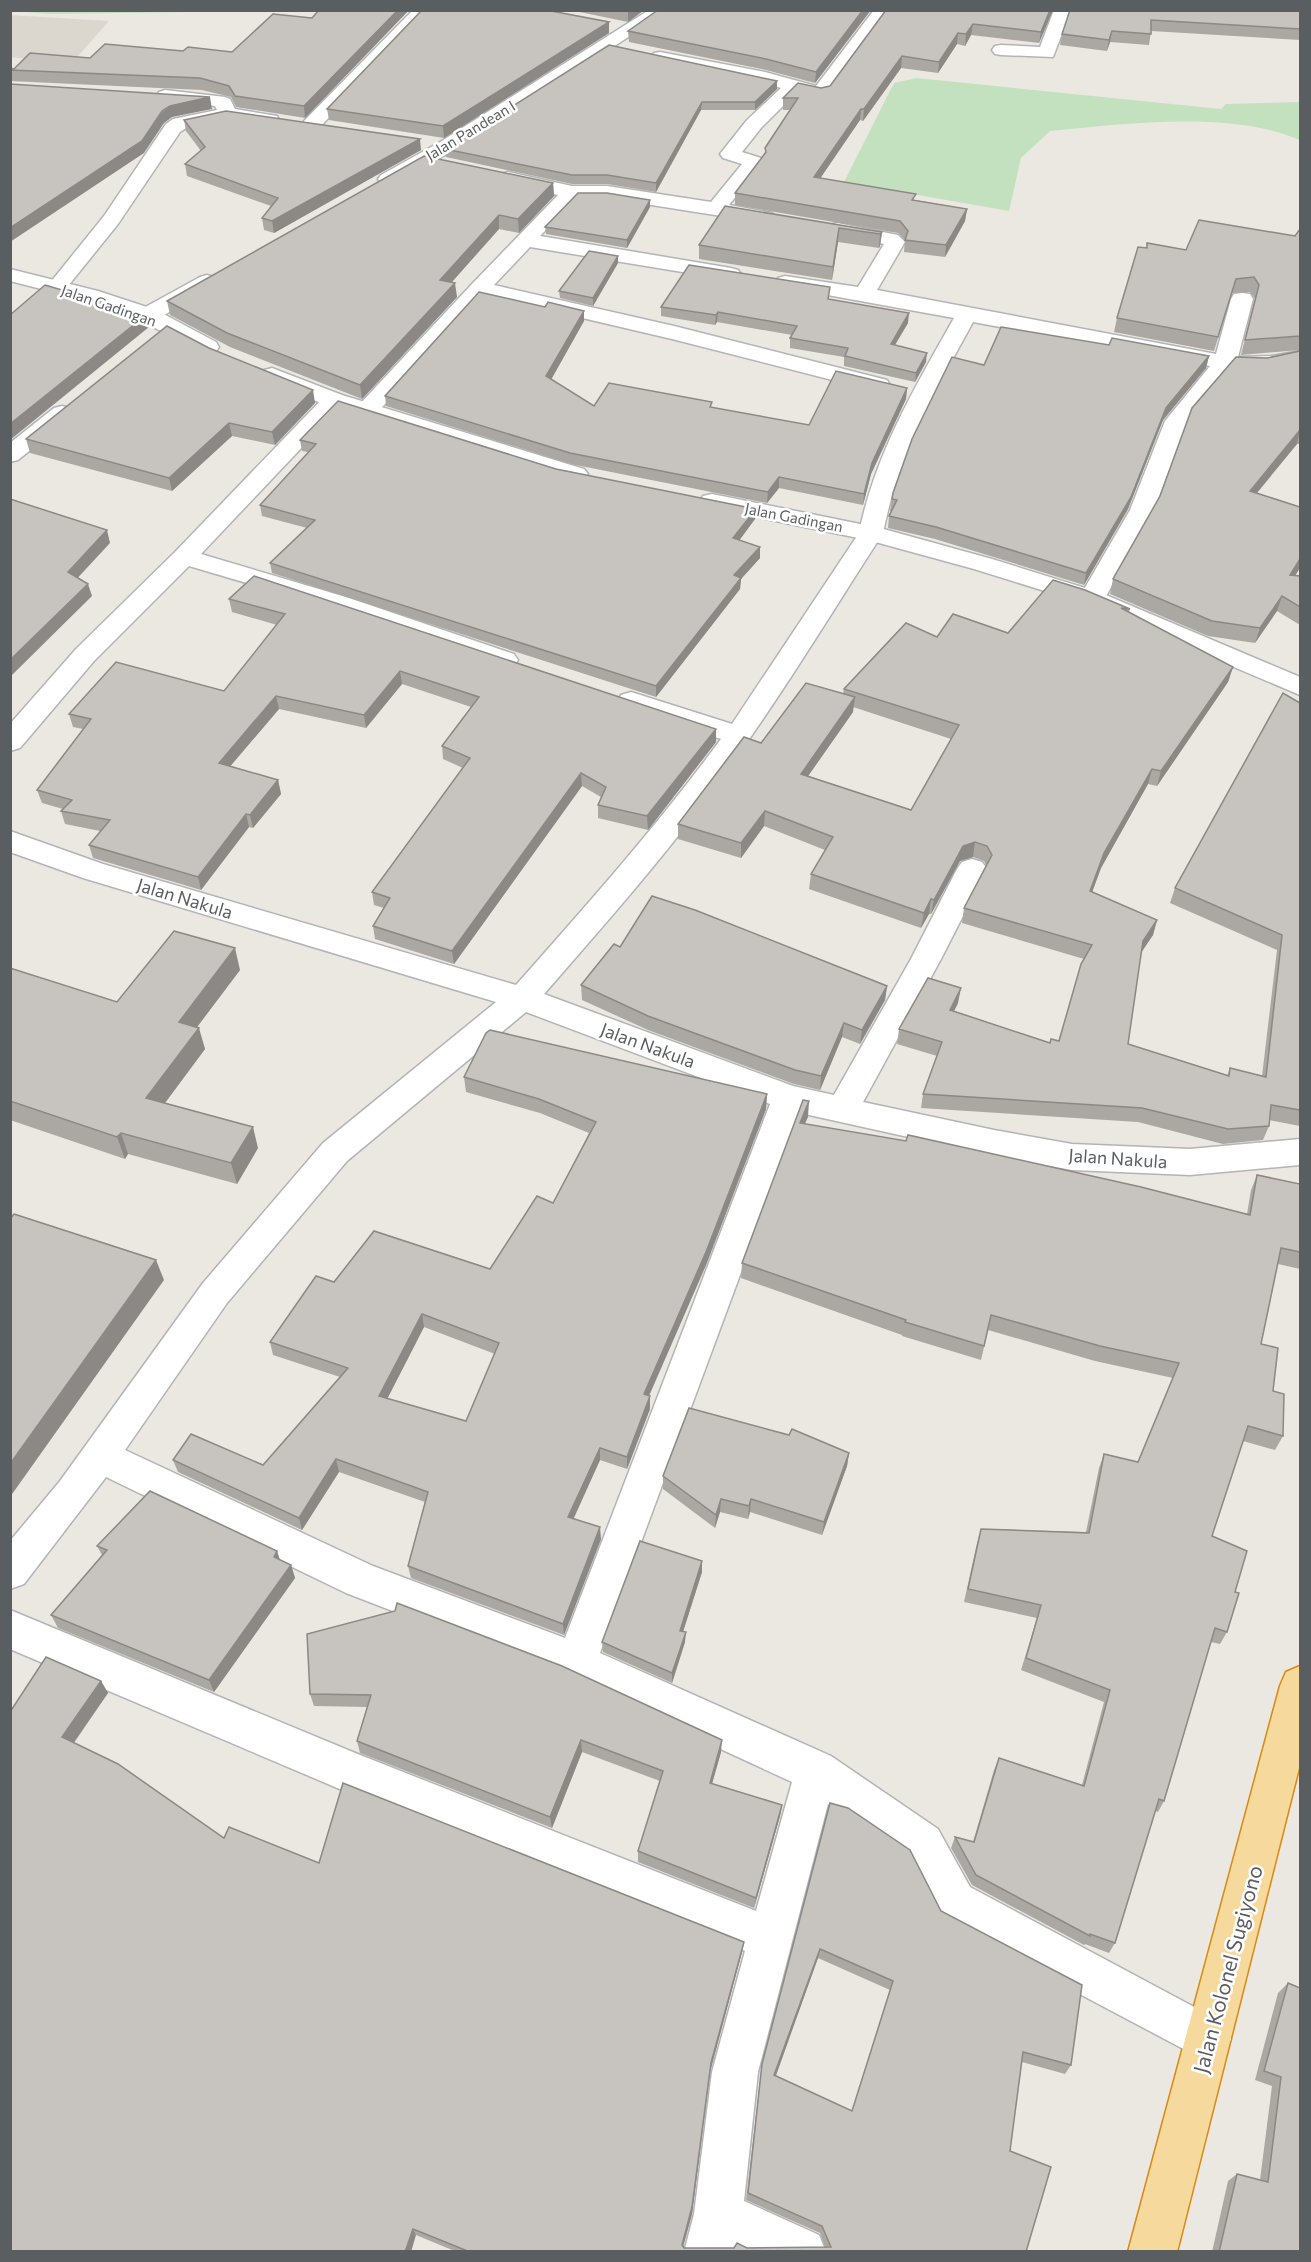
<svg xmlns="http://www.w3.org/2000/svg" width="1311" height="2262" viewBox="0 0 1311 2262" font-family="Commissioner,sans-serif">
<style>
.education{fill:#dbd7cf}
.green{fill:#c3e1bf}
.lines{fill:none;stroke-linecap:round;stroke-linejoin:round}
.minor-casing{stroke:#b2b4b8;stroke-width:3}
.tertiary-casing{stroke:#b2b4b8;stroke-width:3}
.trunk-casing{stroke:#da8812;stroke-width:3}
.minor{fill:#fff;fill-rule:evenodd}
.tertiary{fill:#fff;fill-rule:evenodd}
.trunk{fill:#f6da9d;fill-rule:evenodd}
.wall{fill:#aba8a3;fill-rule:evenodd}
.shaded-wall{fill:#8b8885}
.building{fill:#c7c3be;stroke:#8b8885;stroke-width:1.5;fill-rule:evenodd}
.labels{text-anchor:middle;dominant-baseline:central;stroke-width:5;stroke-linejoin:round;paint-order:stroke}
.far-street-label{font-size:15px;fill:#5a5e61;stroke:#fff}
.street-label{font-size:18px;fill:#5a5e61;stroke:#fff}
.near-street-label{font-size:21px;fill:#5a5e61;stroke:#fff}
</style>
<rect width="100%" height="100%" fill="#ebe8e1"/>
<polygon class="education" points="10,15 109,21 78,56 45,61 11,57"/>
<g class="green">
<polygon points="10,11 11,10 191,11 191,12 52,14"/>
<path d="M916 78 1221 109 1226 104 1300 102V140C1229 110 1125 124 1050 131L1021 158 1009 211 844 182 894 83Z"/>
</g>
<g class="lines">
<g class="minor-casing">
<g id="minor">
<polygon points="413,10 431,10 318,129 304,129 302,125 304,121"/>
<polygon points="649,10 670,10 454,150 395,183 381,183 378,179 381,175 440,142"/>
<polygon points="874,10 891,10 827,96 821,97 797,92 761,128 742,152 761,158 764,162 729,205 772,213 775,217 772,221 765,223 607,198 577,198 540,236 731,268 738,270 741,274 738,278 731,280 530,247 494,285 674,326 887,380 890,385 887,390 879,392 672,339 484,295 375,415 367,417 359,415 356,410 359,405 472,284 558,195 501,182 498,178 501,174 508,172 572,186 607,186 711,202 742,164 723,158 720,154 747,120 781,88 761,82 654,61 651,57 654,53 660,52 765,72 816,86"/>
<polygon points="1054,10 1071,10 1053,57 1001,55 995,54 992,50 995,46 1001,45 1040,47"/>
<path d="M165 90 225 97 230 99 235 109 277 116 279 120 277 124 270 126C243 122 204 115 180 132L118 224 64 291 57 293 50 291 46 287 50 283 104 216 166 124 173 119 217 110 215 106 159 100 156 96 159 92Z"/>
<path d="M837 223 898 235 905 242 877 290 1216 354 1231 299 1234 294 1242 293 1250 294 1253 299 1238 357 1272 356 1300 351V364L1263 370 1231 369 1187 422 1154 510 1105 598 1101 603 1092 606 1083 603 1079 598 1130 510 1165 421 1210 366 973 322C936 390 898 455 883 533 825 623 769 716 704 802 654 869 599 931 544 994L793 1086 834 1095 911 959 957 869 962 862 972 859 982 862 987 869 941 959 863 1102 994 1130 1072 1144 1190 1149 1300 1139V1165L1190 1175 1072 1170 994 1156 800 1113 600 1653 831 1756 938 1829 970 1887 1224 2023 1231 2039 1224 2055 1208 2062 938 1919 908 1859 828 1804 758 2072 744 2201 819 2235 826 2252H746L734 2246 733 2252H684L694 2214 712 2072 745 1951 342 1790 10 1649V1610L360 1755 756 1911 792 1782 564 1677 346 1593 106 1477 24 1584 10 1589V1541L60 1481 203 1283 323 1143 496 1002 83 878 10 852V831L103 864 516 985C587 905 658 825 721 739L621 707 618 701 621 695 631 692 732 724 859 533C875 454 915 387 954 318L778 286 775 282 778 278 785 276 858 287 884 244 830 233 827 229 830 225ZM526 1012 770 1104 565 1638 373 1566 125 1450 227 1303 347 1161Z"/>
<polygon points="207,275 214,277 217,281 214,285 156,320 148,321 140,320 137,315 140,310 200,277"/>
<polygon points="334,393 342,395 345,400 342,405 201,554 349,598 514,654 518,660 514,666 505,668 496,666 331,608 189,566 94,661 20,748 10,751 10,724 76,649 175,552 326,395"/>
<polygon points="62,406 70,408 73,413 70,418 18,460 10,462 10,443 54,408"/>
</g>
</g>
<g class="tertiary-casing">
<g id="tertiary">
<polygon points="10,269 98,291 156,310 216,342 219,347 216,352 208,354 200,352 140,320 84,300 10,281"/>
<polygon points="272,368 342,395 584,469 588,474 584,479 576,481 568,479 326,405 264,380 261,375 264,370"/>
<polygon points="712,494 880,528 992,559 1101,593 1300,677 1300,695 1083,603 974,569 868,540 703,506 700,501 703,496"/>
</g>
</g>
<g class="trunk-casing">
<polygon id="trunk" points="1300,1666 1300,1764 1177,2252 1128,2252 1280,1686 1286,1672"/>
</g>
<use href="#minor" class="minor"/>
<use href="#tertiary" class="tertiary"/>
<use href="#trunk" class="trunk"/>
</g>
<g class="wall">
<polygon points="319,10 409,10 305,118 236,107 231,97 202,90 10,81 10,68 14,69 90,58 183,51 232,52 312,18"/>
<polygon points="570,10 644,10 628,22"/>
<polygon points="871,10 815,83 766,70 629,42 628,31"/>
<polygon points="886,10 1053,10 1039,43 971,35 965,46 957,44 938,73 901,68 863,121 860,120 820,178 915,200 967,209 965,221 945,257 904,252 905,240 898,233 735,205 735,193 765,154 765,148 790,110 783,110 783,98 830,86"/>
<polygon points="1070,10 1300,10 1300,40 1151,31 1149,45 1110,42 1107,51 1060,45 1062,34"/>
<polygon points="609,33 444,138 329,120 327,109"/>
<polygon points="777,89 755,110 701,110 656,192 607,184 572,184 446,157 445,149"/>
<polygon points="184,120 421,150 274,233 264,230 262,218 271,206 187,176 185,164 201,151 186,131"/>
<polygon points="553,183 554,196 519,233 499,229 452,282 457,297 362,399 230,347 170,315 167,301"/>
<polygon points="725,206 882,232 880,246 879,248 838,242 832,280 699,259 699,245"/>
<polygon points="650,207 627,248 546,234 545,227"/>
<polygon points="1300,229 1300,350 1241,355 1255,299 1250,292 1232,293 1214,351 1114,332 1117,318 1146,248 1147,243 1186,250 1295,236"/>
<polygon points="618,263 593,306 560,298 559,291"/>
<polygon points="829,300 908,323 895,345 926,362 915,382 844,366 844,357 790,348 790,338 792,335 717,322 715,325 661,316 661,307"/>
<polygon points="545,307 584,321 551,379 594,406 712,408 809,425 907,388 906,399 871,474 863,505 779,488 767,503 571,464 386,406 385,396"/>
<polygon points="1109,345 1209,356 1206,368 1163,420 1128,509 1084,585 935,539 888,528 889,516 891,511 890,511 892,499 984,365"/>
<polygon points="1300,351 1300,444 1297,444 1257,493 1300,507 1300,568 1295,575 1300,576 1300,625 1277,611 1255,643 1208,636 1110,594 1113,579 1267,358"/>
<polygon points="315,403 275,445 232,436 172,491 30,453 26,439"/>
<polygon points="300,440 556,469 756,509 755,519 739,540 760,547 760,558 741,579 740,589 656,697 272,573 270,563 307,528 262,516 260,505 308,452 302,451"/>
<path d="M1053 580 1130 609 1129 612 1233 667 1228 682 1157 786 1148 784 1101 868 1092 892 1157 920 1153 935 1141 952 1128 1044 1227 1076 1230 1068 1262 1076 1277 950 1170 903 1175 888 1300 703V1126L1269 1120V1126L1263 1140 1223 1144 1138 1122 921 1108 923 1094 937 1056 897 1044 899 1029 958 1003 954 1011 1050 1043 1059 1041 1084 959 962 923 964 908 986 865 984 861 973 857 960 861 931 914H929L921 928 809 889 811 874 825 850 764 826 741 858 678 839V824L761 743 843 694 844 689 937 637 1008 633ZM853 707 951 739 911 810 808 776 853 712Z"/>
<polygon points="229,599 716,729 716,742 648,830 598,818 598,805 601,797 582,786 454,964 375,939 373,926 384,908 374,905 372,892 463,768 443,759 442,746 471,707 402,684 366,728 279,709 230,766 278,780 281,794 253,828 249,827 201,890 93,858 89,845 100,831 65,824 61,811 63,809 42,803 37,790 83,729 73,727 69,714 224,691 277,625 232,612"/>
<polygon points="620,947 887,986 885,1000 860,1044 842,1037 820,1090 794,1084 648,1030 582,1000 581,985"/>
<polygon points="10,968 117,1002 240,970 197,1027 205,1049 165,1103 258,1148 237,1184 128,1154 125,1159 10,1120"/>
<path d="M464 1077 767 1094 766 1109 706 1265 649 1396 650 1409 627 1469 600 1460 573 1518 601 1539 564 1635 411 1578 408 1566 425 1502 339 1472 302 1530 178 1472 173 1460 263 1465 340 1377 273 1355 270 1342 334 1282 490 1269 553 1203 589 1133 540 1113 466 1092ZM424 1327 495 1354 466 1421 387 1399Z"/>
<polygon points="808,1117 805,1124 1247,1214 1251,1190 1257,1175 1300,1184 1300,1269 1278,1264 1261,1344 1273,1391 1283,1436 1275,1450 1243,1441 1212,1536 1235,1592 1227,1632 1220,1644 1211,1642 1164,1801 1158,1812 1155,1811 1115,1943 1109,1953 1085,1944 1084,1945 972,1885 951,1848 955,1837 973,1842 994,1770 999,1758 1082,1785 1104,1702 1021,1670 1037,1618 964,1602 977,1543 981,1529 1086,1532 1099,1468 1104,1454 1138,1462 1173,1378 1095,1361 988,1330 981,1360 902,1336 902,1335 741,1278 742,1263"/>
<polygon points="849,1453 847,1466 822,1535 750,1512 748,1519 720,1512 715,1528 663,1489 663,1476"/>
<polygon points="97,1546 277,1551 280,1560 291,1565 295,1578 214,1692 58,1628 51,1615 102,1555"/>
<polygon points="702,1561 702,1572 683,1632 685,1642 672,1683 603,1652 602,1642"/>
<polygon points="307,1634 721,1752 712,1784 782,1805 780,1816 754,1908 638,1862 638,1851 660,1781 582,1752 552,1828 360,1753 357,1741 367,1707 314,1706 310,1694"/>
<path d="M101 1681 108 1693 74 1743 224 1838 319 1863 744 1942 742 1952 710 2072 692 2214 683 2246 684 2248 825 2247 820 2233 746 2200 762 2064 830 1803 941 1911 1071 2065 1065 2074 1022 2062 1010 2151 1026 2252H457L416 2235 10 1712ZM818 1958 890 1990 852 2111 775 2076Z"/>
<polygon points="1288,1983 1300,2252 1212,2252 1228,2181 1237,2174 1260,2180 1272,2086 1255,2080 1278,1993"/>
</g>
<g class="shaded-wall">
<polygon points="398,10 409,10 305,118 304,106"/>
<polygon points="628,10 644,10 628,22"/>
<polygon points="863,10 871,10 815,83 816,72"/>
<polygon points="1050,10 1053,10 1039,43 1041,32"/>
<polygon points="609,22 609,33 444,138 443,126"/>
<polygon points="973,24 971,35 965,46 966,34"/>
<polygon points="1112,31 1110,42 1107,51 1109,40"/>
<polygon points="958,33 957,44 938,73 939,62"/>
<polygon points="902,56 901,68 863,121 864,109"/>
<polygon points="777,81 777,89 755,110 755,102"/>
<polygon points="210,97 212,109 172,117 164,123 144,153 10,242 10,228 170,106"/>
<polygon points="702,102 701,110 656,192 656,183"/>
<polygon points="861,109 860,120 813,189 814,177"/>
<polygon points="420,139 421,150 274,233 272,221"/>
<polygon points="553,183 554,196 519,233 518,219"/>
<polygon points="650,200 650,207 627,248 627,240"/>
<polygon points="967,209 965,221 945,257 946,245"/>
<polygon points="499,215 499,229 441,294 440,280"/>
<polygon points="839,228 838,242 832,280 833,267"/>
<polygon points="882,232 880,246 879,248 880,234"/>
<polygon points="618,256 618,263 593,306 593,298"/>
<polygon points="455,283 457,297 362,399 360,385"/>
<polygon points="584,311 584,321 547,387 546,376"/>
<polygon points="718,312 717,322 715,325 716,315"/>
<polygon points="909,313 908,323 890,353 891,344"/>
<polygon points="146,315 149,327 10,440 10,424"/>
<polygon points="927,353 926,362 915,382 916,373"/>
<polygon points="1209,356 1206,368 1163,420 1128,509 1084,585 1086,573 1166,408"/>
<polygon points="907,388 906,399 871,474 863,505 864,494 872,463"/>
<polygon points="313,390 315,403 275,445 272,432"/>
<polygon points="229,423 232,436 172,491 169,478"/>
<polygon points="1300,430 1297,444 1246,506 1250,491"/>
<polygon points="779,477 779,488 767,503 768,492"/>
<polygon points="756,509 755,519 733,549 733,538"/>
<polygon points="107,530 110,543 72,584 68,572"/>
<polygon points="760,547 760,558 741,579 740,589 656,697 656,686 734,575"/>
<polygon points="1300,559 1300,568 1286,590 1290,575"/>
<polygon points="88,584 92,596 10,677 10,660"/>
<polygon points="1282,596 1277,611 1255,643 1260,628"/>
<polygon points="1233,667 1228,682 1157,786 1161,771"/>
<polygon points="400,671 402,684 366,728 364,715"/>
<polygon points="276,696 279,709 222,776 219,763"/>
<polygon points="855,697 853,712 799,789 801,774"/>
<polygon points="716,729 716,742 648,830 647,816"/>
<polygon points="1152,769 1148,784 1101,868 1087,906 1090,891 1104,853"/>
<polygon points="581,773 582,786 454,964 452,951"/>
<polygon points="278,780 281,794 253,828 250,815"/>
<polygon points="765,811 764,826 741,858 741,843"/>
<polygon points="246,814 249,827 201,890 198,877"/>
<polygon points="975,842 973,857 960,861 931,914 934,900 963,846"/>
<polygon points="931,899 929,914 921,928 924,913"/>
<polygon points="1157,920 1153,935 1139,956 1143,941"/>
<polygon points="235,948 240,970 185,1043 179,1022"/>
<polygon points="887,986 885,1000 860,1044 862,1030"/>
<polygon points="961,988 958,1003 947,1025 950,1010"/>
<polygon points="844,1023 842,1037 820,1090 821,1076"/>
<polygon points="199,1028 205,1049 153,1119 146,1098"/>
<polygon points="767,1094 766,1109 706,1265 644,1407 644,1394"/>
<polygon points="809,1101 808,1117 798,1139 800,1123"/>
<polygon points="253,1127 258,1148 237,1184 231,1163"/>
<polygon points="121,1133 128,1154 125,1159 117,1137"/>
<polygon points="156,1260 164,1280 10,1497 10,1464"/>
<polygon points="422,1314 424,1327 382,1409 379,1396"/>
<polygon points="650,1396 650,1409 627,1469 627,1457"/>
<polygon points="600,1448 600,1460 569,1529 568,1517"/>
<polygon points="849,1453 847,1466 822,1535 824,1522"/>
<polygon points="336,1459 339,1472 302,1530 299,1518"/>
<polygon points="721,1499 720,1512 715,1528 716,1515"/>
<polygon points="751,1499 750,1512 748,1519 749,1506"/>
<polygon points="600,1527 601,1539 564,1635 563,1624"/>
<polygon points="277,1551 281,1564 274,1557"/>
<polygon points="702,1561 702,1572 680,1641 680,1631"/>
<polygon points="291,1565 295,1578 214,1692 209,1680"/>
<polygon points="686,1632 685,1642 672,1683 672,1673"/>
<polygon points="101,1681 108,1693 69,1749 62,1737"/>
<polygon points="581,1740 582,1752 552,1828 550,1817"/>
<polygon points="722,1740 721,1752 709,1794 710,1783"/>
<polygon points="782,1805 780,1816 754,1908 756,1898"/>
<polygon points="744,1942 742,1952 710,2072 692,2214 682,2251 711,2063"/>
<polygon points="820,1949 818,1958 773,2084 774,2075"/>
<polygon points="413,2229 416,2235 411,2252 405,2252"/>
</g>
<g class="building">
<polygon points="319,10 398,10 304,106 235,96 229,86 200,78 10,70 10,68 14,69 30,53 90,58 105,44 183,51 188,47 232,52 273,14 312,18"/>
<polygon points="422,10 546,10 609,22 443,126 327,109"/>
<polygon points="658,10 863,10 816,72 766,59 628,31"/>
<polygon points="886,10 1050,10 1041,32 973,24 966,34 958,33 939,62 902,56 864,109 861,109 814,177 916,194 912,200 967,209 946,245 905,240 908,231 900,221 735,193 766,152 765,148 798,98 783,98 798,83 821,88 830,86"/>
<polygon points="1070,10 1300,10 1300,29 1151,20 1151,34 1112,31 1109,40 1062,34"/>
<polygon points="609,45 777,81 755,102 702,102 656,183 607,175 572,175 445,149"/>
<polygon points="10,84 210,97 170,106 162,111 142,141 10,228"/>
<polygon points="226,111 420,139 272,221 262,218 278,198 185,164 205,147 184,120"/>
<polygon points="424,156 553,183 518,219 499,215 440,280 455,283 360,385 227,333 167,301"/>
<polygon points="578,193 607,193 650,200 627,240 545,227"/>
<polygon points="725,206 882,232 880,234 839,228 833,267 699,245"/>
<polygon points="1199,220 1295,236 1300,229 1300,336 1245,340 1259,285 1254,277 1236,279 1218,337 1117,318 1138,247 1147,248 1147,243 1186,250"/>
<polygon points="589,251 618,256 593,298 559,291"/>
<polygon points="689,265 830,287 828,299 909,313 891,344 927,353 916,373 845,356 848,348 790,338 797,326 718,312 716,315 661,307"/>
<polygon points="45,285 146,315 10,424 10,315"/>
<polygon points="479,292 545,307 548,302 584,311 546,376 594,406 609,383 712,402 710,407 809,425 836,371 907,388 872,463 864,494 779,477 768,492 570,453 385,396"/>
<polygon points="167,326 209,348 313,390 272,432 229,423 169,478 26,439"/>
<polygon points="1001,327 1109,345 1112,338 1209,356 1166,408 1131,497 1086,573 936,527 889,516 897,500 892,499 893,493 912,439 952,357 984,365"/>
<polygon points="1300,351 1300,430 1250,491 1300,507 1300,559 1290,575 1300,576 1300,607 1282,596 1260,628 1212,621 1113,579 1160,496 1192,408 1236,357 1267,358"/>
<polygon points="338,401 556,469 756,509 733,538 760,547 734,575 741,578 656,686 270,563 315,520 260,505 316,444 300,440"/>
<polygon points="10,499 107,530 68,572 88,584 10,660"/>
<polygon points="254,576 716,729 647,816 598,805 606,787 581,773 452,951 373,926 390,898 372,892 470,758 442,746 479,697 400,671 364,715 276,696 219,763 278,780 250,815 246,814 198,877 89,845 110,820 61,811 72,800 37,790 91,719 69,714 116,662 224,691 285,614 229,599"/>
<polygon points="1053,580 1085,590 1130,609 1121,608 1233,667 1161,771 1152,769 1104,853 1090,891 1157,920 1143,941 1128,1044 1229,1076 1230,1068 1266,1077 1282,935 1175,888 1283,693 1300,703 1300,1110 1271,1105 1269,1126 1228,1129 1142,1108 923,1094 942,1042 899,1029 928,978 961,988 950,1010 1050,1043 1051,1039 1059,1041 1081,964 1092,945 964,908 992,855 987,846 975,842 963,846 934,900 931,899 924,913 811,874 833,837 765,811 741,843 678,824 744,737 761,743 806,683 855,697 801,774 911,810 959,725 844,689 906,623 937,637 953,614 1008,633"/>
<polygon points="652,896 695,910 887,986 862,1030 844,1023 821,1076 795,1070 648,1016 581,985 614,944 620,947"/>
<polygon points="174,931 235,948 179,1022 199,1028 146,1098 253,1127 231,1163 121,1133 117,1137 10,1101 10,968 117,1002"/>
<path d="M490 1030 767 1094 706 1252 644 1394 650 1396 627 1457 600 1448 568 1517 600 1527 563 1624 408 1566 428 1492 336 1459 299 1518 173 1460 191 1434 263 1465 348 1368 270 1342 316 1276 334 1282 374 1231 490 1269 537 1196 553 1203 596 1122 539 1099 464 1077 486 1033ZM422 1314 499 1343 466 1421 379 1396Z"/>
<polygon points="803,1100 809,1101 800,1123 906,1141 908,1135 1141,1187 1250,1215 1257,1175 1300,1184 1300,1252 1281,1248 1261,1344 1278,1348 1273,1391 1284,1394 1283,1436 1248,1426 1212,1536 1247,1551 1235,1592 1239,1593 1227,1632 1215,1628 1164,1801 1159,1799 1115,1943 1090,1934 1090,1936 976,1875 955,1837 974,1842 999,1758 1084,1786 1110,1690 1026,1658 1041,1605 968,1589 981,1529 1089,1533 1104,1454 1138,1462 1179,1363 1100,1346 991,1315 984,1346 905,1322 906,1320 742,1263"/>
<polygon points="14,1214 156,1260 10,1464 10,1219"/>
<polygon points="689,1408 789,1435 792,1429 849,1453 824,1522 751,1499 749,1506 721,1499 716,1515 663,1476"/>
<polygon points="150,1491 277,1551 274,1557 291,1565 209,1680 51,1615 107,1550 97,1546"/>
<polygon points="640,1541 702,1561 680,1631 686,1632 672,1673 602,1642"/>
<polygon points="397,1603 562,1666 722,1740 710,1783 782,1805 756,1898 638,1851 663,1771 581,1740 550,1817 357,1741 371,1695 310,1694 307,1634 395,1611"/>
<path d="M46 1657 101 1681 62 1737 118 1764 224 1838 229 1827 319 1863 343 1783 744 1942 711 2063 692 2207 682 2245 684 2248H734L737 2243 747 2248 831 2247 822 2226 748 2193 762 2064 830 1803 848 1808 910 1850 941 1911 1082 1985 1071 2065 1023 2052 1010 2151 1051 2167 1026 2252H470L413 2229 405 2252H10V1712ZM820 1949 893 1981 852 2111 774 2075Z"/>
<polygon points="1288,1983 1300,1988 1300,2252 1219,2252 1237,2174 1268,2182 1281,2077 1264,2071"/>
</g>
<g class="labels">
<g class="far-street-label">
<text transform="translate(470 130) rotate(-31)">Jalan Pandean I</text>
<text transform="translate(109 305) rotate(19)">Jalan Gadingan</text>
<text transform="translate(794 517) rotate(11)">Jalan Gadingan</text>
</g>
<g class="street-label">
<text transform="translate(185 898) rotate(17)">Jalan Nakula</text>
<text transform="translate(648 1045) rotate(20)">Jalan Nakula</text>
<text transform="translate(1118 1158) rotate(4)">Jalan Nakula</text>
</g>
<g class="near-street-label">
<text transform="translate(1227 1969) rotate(-75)">Jalan Kolonel Sugiyono</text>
</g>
</g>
<rect width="1311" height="2262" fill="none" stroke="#5a5e61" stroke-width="24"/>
</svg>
